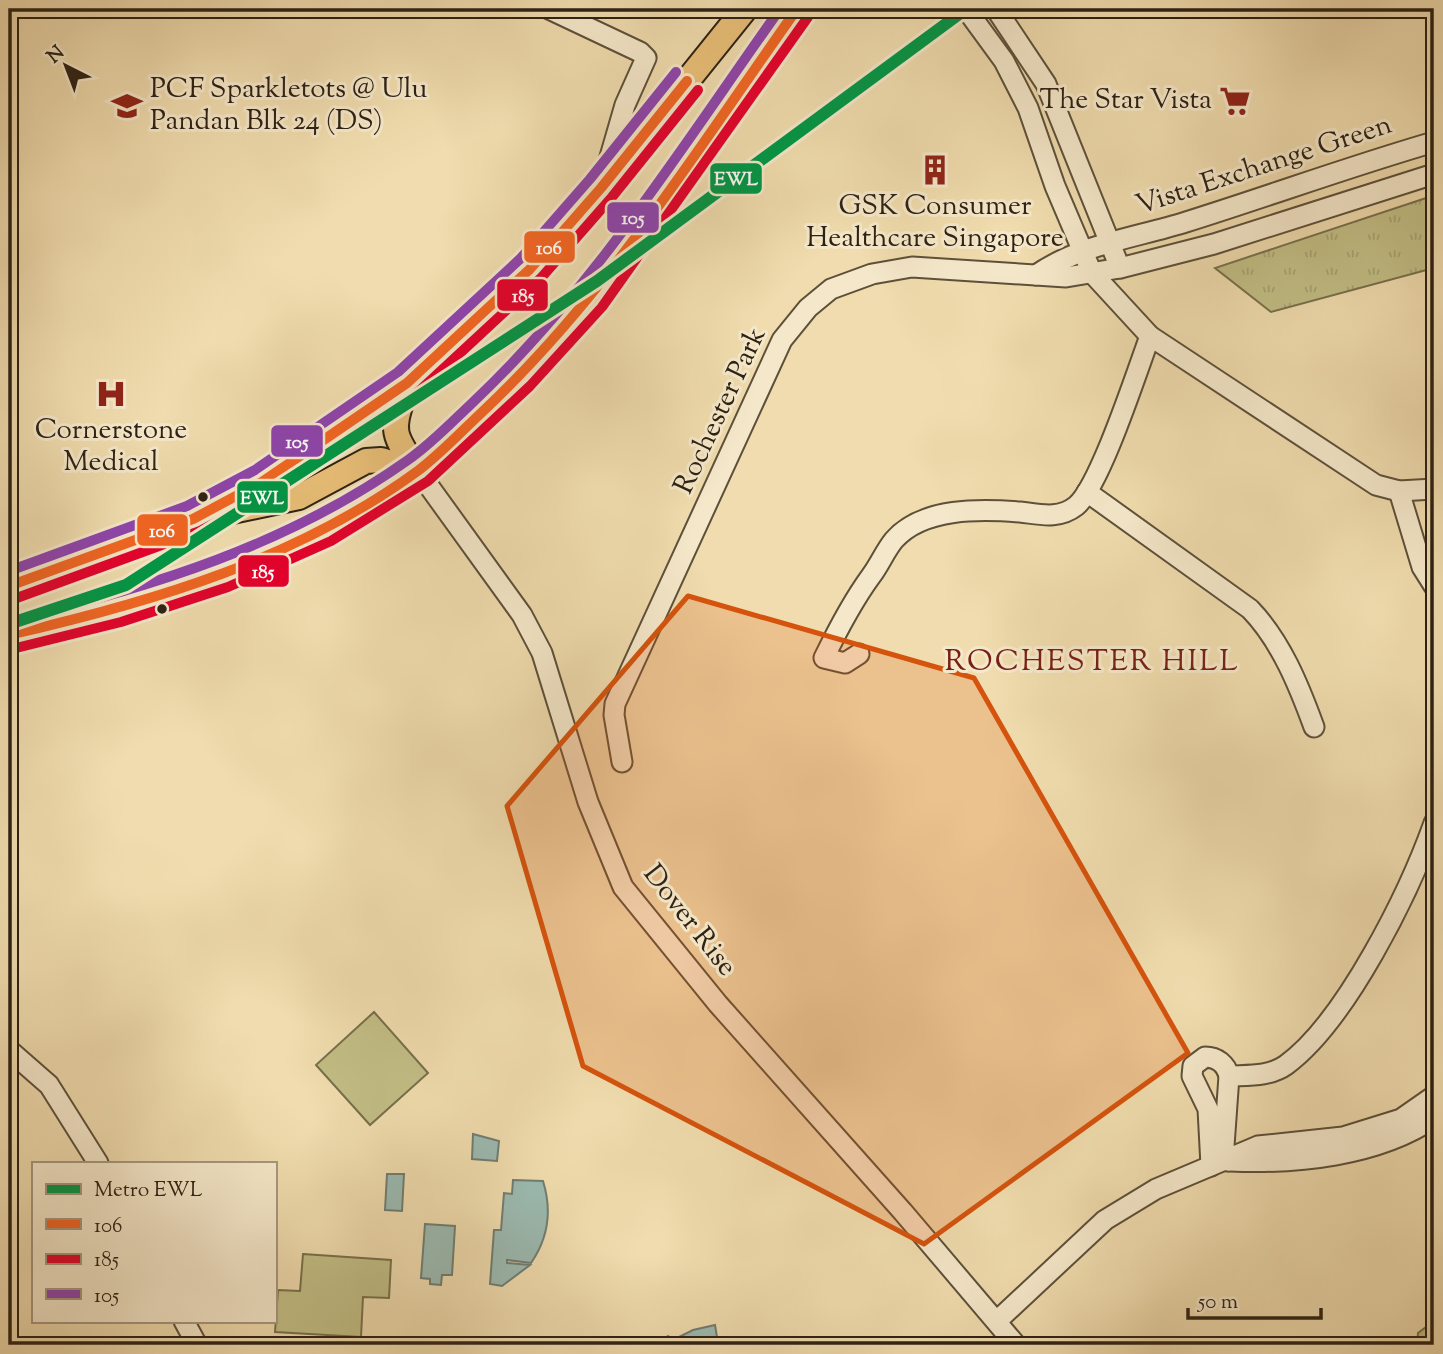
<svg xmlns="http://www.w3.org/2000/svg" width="1443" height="1354" viewBox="0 0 1443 1354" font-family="'Sorts Mill Goudy',serif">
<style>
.grass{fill:#c2be85;stroke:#77704c;stroke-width:2}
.park{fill:url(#park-tufts);stroke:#77704c;stroke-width:2}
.water{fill:#9bbab1;stroke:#6f7d72;stroke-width:2}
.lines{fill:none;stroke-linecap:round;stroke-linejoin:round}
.minor-casing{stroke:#5d503a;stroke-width:23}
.major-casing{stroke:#2c2114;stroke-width:28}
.minor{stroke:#f5e8ca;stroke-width:19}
.major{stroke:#e8be77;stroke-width:24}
.bus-1-casing{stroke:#f5e8ca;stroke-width:16}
.bus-2-casing{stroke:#f5e8ca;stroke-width:16}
.bus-3-casing{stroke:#f5e8ca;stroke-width:16}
.bus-1{stroke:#f26522;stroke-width:10}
.bus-2{stroke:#e4002b;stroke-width:10}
.bus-3{stroke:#8e44ad;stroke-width:10}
.metro-1-casing{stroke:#f5e8ca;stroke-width:18}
.metro-1{stroke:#009645;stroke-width:12}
.marked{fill:#d5530d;fill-opacity:0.2;stroke:#d5530d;stroke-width:5;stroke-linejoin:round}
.bus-dot{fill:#2c2114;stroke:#f5e8ca;stroke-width:2.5}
.labels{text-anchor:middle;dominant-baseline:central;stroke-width:6;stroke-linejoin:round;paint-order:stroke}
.poi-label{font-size:28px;fill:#2c2114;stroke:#f5e8ca}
.street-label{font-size:28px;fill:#2c2114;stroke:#f5e8ca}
.neighbourhood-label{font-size:30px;letter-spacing:2px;fill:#7a1f14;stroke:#f5e8ca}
.line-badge{stroke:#f5e8ca;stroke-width:2.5}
.badge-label{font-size:19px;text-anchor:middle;font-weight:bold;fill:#fff}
</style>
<defs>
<pattern id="park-tufts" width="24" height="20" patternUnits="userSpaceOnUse" patternTransform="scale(1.75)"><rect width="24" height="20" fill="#c2be85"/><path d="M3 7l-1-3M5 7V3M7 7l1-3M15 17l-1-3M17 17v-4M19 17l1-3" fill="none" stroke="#a7a372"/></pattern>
</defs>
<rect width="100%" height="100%" fill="#f0dcae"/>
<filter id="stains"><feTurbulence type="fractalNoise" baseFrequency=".00286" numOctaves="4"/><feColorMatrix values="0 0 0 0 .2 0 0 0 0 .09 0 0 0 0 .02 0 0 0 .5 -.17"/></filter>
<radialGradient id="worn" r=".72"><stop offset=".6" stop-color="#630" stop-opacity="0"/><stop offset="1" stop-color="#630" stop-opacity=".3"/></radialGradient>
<g class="grass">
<polygon points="374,1012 428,1073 370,1125 316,1065"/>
<polygon points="303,1254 391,1260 389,1298 363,1297 361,1337 275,1332 278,1290 300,1291"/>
<polygon points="1434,1321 1434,1345 1417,1345 1418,1333"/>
</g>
<polygon class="park" points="1426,198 1434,198 1434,268 1271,312 1215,268"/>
<g class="water">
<polygon points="473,1134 499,1141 497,1161 472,1159"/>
<polygon points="387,1174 404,1174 402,1211 385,1210"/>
<path d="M513 1180 543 1181C552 1210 549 1237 531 1263L507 1260V1263L530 1265 502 1286 490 1284 494 1230H501L504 1193 512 1194Z"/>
<polygon points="425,1224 455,1226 452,1275 442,1275 441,1285 430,1284 430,1279 421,1278"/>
<polygon points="715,1325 717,1337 694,1345 656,1345 668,1336 673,1340 693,1330"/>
</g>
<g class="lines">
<g class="minor-casing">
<g id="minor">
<polyline points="549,9 640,52 646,58 625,105 603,181"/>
<polyline points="966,9 1004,61 1028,108 1055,186 1092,273 1150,336 1376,485 1399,491 1434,489"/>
<polyline points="996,9 1046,84 1120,268"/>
<path d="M1036 275C1081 244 1135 238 1186 222 1269 196 1351 166 1434 142"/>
<polyline points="418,471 522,615 542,653 588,802 623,887 718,1004 903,1212 1016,1345"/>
<polyline points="1399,491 1422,567 1434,586"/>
<path d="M1087 492 1250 609C1281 641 1299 686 1314 727"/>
<path d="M859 654 845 663 824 658C838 629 852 602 871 576 880 564 885 551 894 540 923 507 981 509 1020 512 1039 514 1058 520 1076 506 1100 486 1137 371 1150 336"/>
<polyline points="622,762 614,715 615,704 782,340 808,308 831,289 872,274 912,267 1066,277 1120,268 1214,244 1434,174"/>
<polyline points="9,1050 49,1085 98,1163"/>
<path d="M1229 1076C1248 1075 1269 1077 1286 1065 1346 1021 1409 893 1434 823"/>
<path d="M1230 1161C1297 1164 1378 1156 1434 1118"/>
<path d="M1211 1166 1208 1109 1192 1076 1193 1066 1205 1057C1217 1057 1226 1064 1229 1076L1224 1146 1228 1161"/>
<polyline points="184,1321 197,1345"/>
<polyline points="997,1321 1105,1220 1156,1189 1258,1146 1343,1137 1401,1119 1434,1096"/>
</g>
</g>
<g class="major-casing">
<g id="major">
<path d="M407 383C393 430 388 429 418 471"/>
<polyline points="218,514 299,497 366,461 381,460 418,471"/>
<polyline points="9,586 193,519 262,482 407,383 530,269 601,188 745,9"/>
<path d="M9 635C154 603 298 559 419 470 438 455 456 437 474 420 515 382 555 342 591 298L797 9"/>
</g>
</g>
<use href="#minor" class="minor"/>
<use href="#major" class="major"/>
<g class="bus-1-casing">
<g id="bus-1">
<polyline points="9,586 193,519 262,482 407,383 530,269 601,188 687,81"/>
<path d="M9 635C153 602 298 559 419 470 441 453 461 432 481 413 607 296 698 148 797 9"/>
</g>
</g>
<g class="bus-2-casing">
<g id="bus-2">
<polyline points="14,599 200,531 270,494 416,394 541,278 612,197 698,90"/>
<polyline points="12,649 121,622 228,587 331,541 428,481 530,386 602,307 808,17"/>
</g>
</g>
<g class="bus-3-casing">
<g id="bus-3">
<polyline points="9,571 187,506 255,470 398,372 520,259 590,179 676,72"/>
<path d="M9 621C150 588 288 545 408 460 431 444 451 423 471 404 594 289 683 145 780 9"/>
</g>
</g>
<use href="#bus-1" class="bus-1"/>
<use href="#bus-2" class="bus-2"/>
<use href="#bus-3" class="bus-3"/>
<g class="metro-1-casing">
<polyline id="metro-1" points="9,624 126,585 597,281 966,9"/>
</g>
<use href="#metro-1" class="metro-1"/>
</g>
<path class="marked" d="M688 596 974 678 1188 1053 924 1244 583 1066 507 806Z"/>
<defs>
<g id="supermarket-bare" transform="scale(2.415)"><path d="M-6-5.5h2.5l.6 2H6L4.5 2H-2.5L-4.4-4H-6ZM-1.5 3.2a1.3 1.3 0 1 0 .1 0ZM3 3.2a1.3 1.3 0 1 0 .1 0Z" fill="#8f2418" stroke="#f5e8ca" stroke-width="2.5" paint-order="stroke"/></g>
<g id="school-bare" transform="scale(2.415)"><path d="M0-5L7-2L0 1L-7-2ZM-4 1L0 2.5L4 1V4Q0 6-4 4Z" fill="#8f2418" stroke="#f5e8ca" stroke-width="2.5" paint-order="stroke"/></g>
<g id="building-bare" transform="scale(2.415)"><path d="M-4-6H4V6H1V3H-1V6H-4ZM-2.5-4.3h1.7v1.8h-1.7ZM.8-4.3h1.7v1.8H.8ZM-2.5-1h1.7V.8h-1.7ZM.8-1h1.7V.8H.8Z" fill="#8f2418" stroke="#f5e8ca" stroke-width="2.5" paint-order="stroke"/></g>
<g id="hospital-bare" transform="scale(2.415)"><path d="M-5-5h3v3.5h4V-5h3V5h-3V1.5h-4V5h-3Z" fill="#8f2418" stroke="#f5e8ca" stroke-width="2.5" paint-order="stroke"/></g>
</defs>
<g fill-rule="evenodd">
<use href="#supermarket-bare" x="1235" y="101"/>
<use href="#school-bare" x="127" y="106"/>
<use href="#building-bare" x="935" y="170"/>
<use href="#hospital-bare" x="111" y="394"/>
</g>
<g class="bus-dot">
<circle cx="203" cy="497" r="6"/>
<circle cx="162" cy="609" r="6"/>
</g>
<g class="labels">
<g class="poi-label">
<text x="150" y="90" text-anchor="start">PCF Sparkletots @ Ulu<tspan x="150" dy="32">Pandan Blk 24 (DS)</tspan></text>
<text x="1212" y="101" text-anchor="end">The Star Vista</text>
<text x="935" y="207">GSK Consumer<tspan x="935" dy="32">Healthcare Singapore</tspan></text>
<text x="111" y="431">Cornerstone<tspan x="111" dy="32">Medical</tspan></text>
</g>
<g class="street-label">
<text transform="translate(1264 166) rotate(-18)">Vista Exchange Green</text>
<text transform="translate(721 411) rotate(-65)">Rochester Park</text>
<text transform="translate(689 921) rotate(52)">Dover Rise</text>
</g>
<g class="neighbourhood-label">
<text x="1092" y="662">ROCHESTER HILL</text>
</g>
</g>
<g class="line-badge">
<rect x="709" y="162" width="54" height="33" rx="7" fill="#009645"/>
<rect x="606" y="201" width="54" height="33" rx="7" fill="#8e44ad"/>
<rect x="523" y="230" width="53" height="34" rx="7" fill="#f26522"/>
<rect x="496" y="278" width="53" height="34" rx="7" fill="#e4002b"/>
<rect x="270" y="424" width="54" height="34" rx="7" fill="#8e44ad"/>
<rect x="236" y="480" width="53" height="34" rx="7" fill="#009645"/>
<rect x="136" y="513" width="53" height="34" rx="7" fill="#f26522"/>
<rect x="237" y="554" width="53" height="34" rx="7" fill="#e4002b"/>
</g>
<g class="badge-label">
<text x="736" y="185">EWL</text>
<text x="633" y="224">105</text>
<text x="549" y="254">106</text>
<text x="523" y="302">185</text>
<text x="297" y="448">105</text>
<text x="262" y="504">EWL</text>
<text x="162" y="537">106</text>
<text x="263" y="578">185</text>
</g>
<rect width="1443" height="1354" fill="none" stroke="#f0dcae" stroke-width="35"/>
<rect x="10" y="10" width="1422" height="1333" fill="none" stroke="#2c2114" stroke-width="3.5"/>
<rect x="18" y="18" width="1408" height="1319" fill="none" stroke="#2c2114" stroke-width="2"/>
<rect x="32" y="1162" width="245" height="161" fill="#f5e8ca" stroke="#a59881" stroke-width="2"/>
<rect x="46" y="1184" width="35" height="10" fill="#009645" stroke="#a59881" stroke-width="2"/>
<text x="94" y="1196" font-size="21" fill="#2c2114">Metro EWL</text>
<rect x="46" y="1219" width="35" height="10" fill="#f26522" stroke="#a59881" stroke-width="2"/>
<text x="94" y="1232" font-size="21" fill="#2c2114">106</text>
<rect x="46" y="1254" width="35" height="10" fill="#e4002b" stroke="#a59881" stroke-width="2"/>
<text x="94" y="1266" font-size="21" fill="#2c2114">185</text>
<rect x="46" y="1289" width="35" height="10" fill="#8e44ad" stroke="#a59881" stroke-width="2"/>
<text x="94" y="1302" font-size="21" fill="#2c2114">105</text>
<g transform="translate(66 66) rotate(318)" stroke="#f5e8ca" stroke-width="5" paint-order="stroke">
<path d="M0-5L12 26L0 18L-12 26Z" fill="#2c2114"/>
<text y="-10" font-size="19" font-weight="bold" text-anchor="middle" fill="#2c2114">N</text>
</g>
<path d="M1188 1308v10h133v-10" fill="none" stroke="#2c2114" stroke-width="3.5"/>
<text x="1198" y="1308" font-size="21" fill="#2c2114" stroke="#f5e8ca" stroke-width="5" paint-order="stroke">50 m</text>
<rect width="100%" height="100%" filter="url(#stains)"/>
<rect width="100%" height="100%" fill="url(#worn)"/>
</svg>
